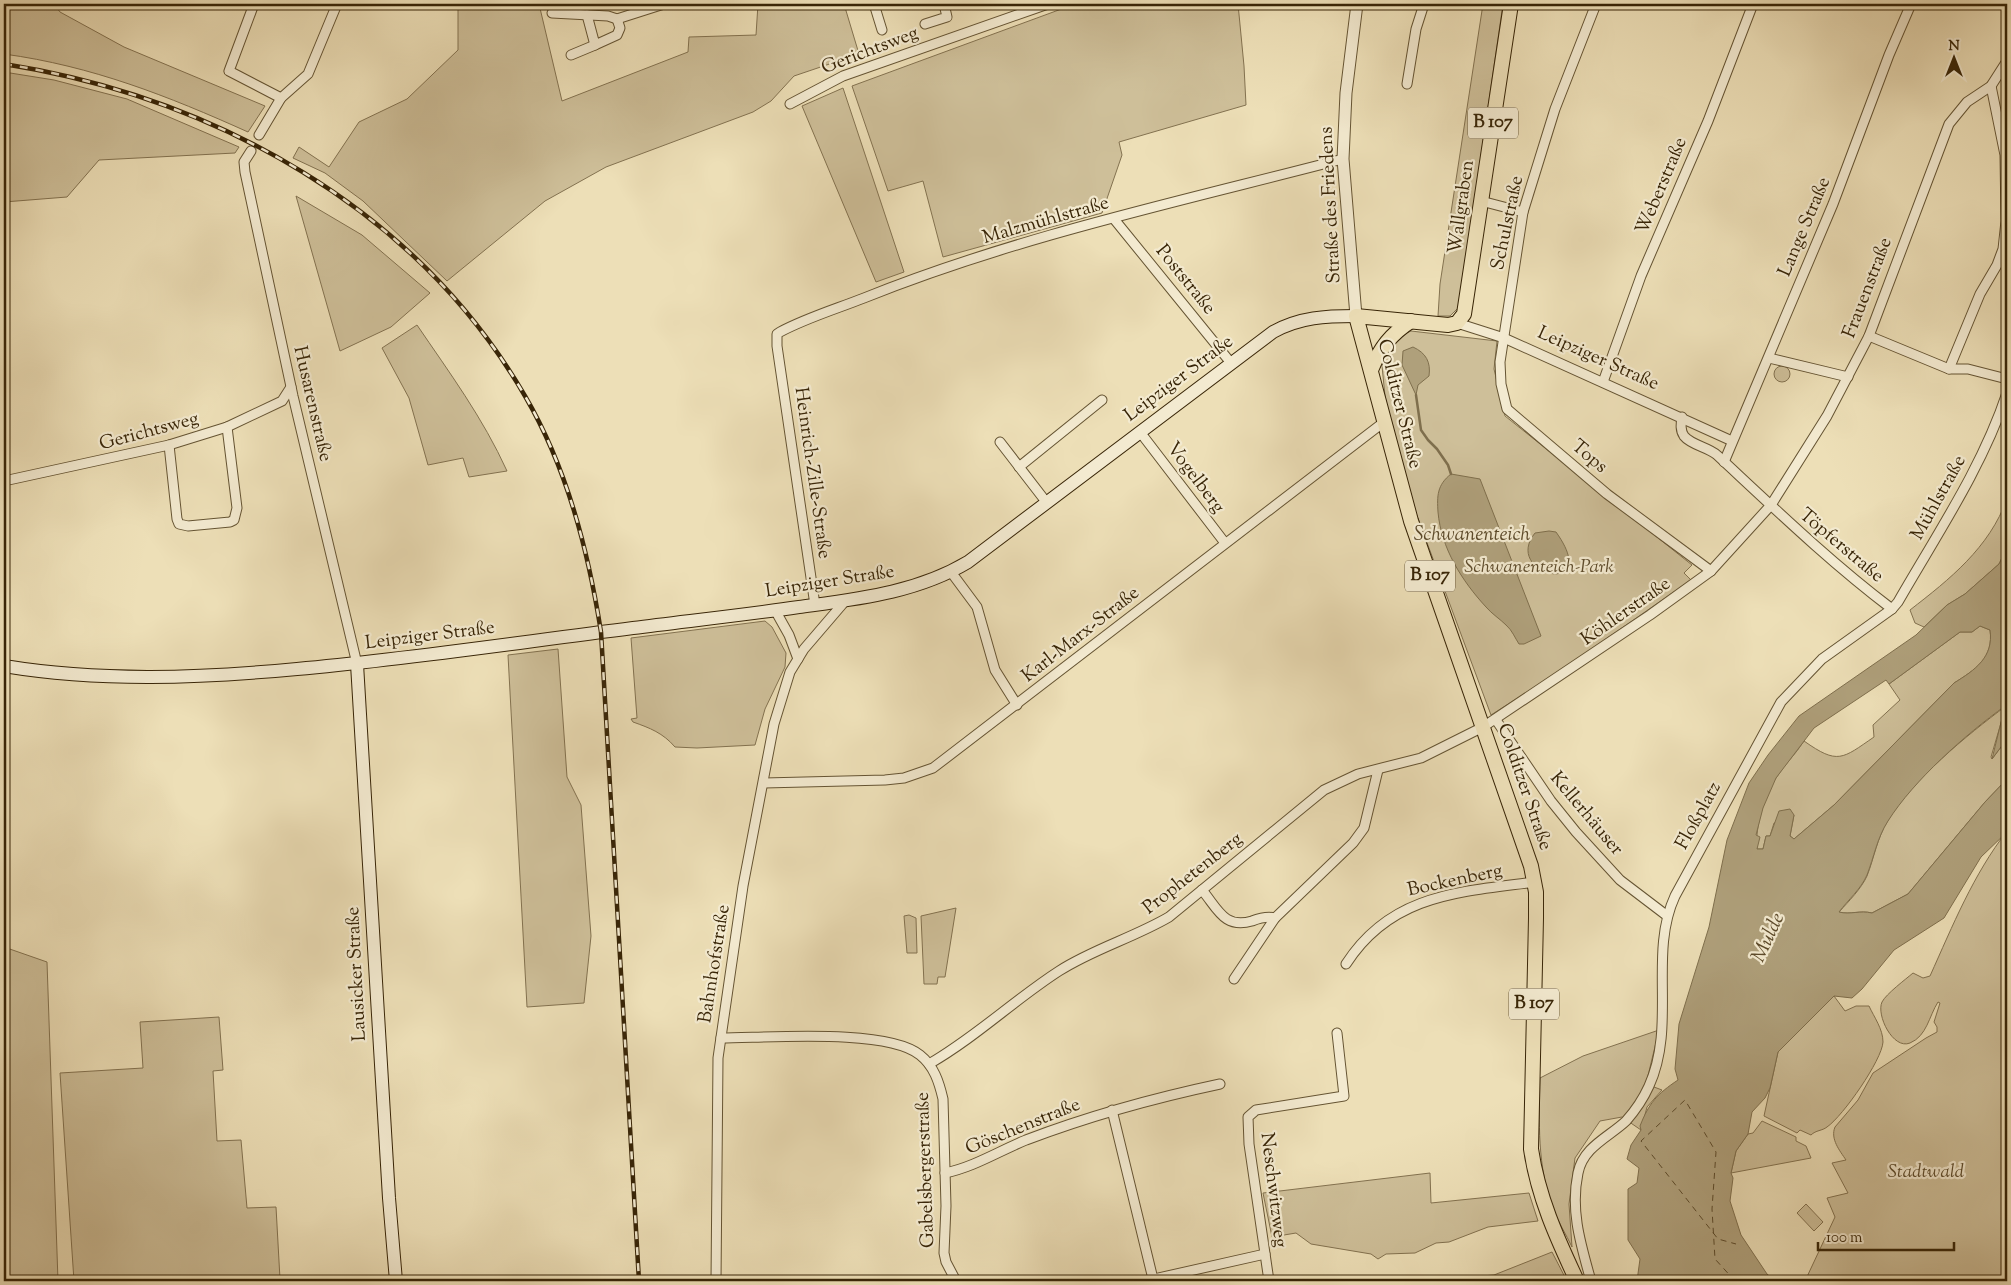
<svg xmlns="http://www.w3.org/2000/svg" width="2011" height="1285" viewBox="0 0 2011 1285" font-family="'Sorts Mill Goudy',serif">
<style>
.green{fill:#cebf99;stroke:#837250}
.water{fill:#afa07b;stroke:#7f6f4d;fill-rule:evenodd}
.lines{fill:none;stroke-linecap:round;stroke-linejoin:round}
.stream{stroke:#7f6f4d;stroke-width:2.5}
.ferry{stroke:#5c4a2a;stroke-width:1;stroke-dasharray:6 5;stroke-linecap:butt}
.minor-tunnel{stroke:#c9ba94;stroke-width:9;stroke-dasharray:9 4.5;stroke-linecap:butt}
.minor-casing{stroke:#655433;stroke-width:11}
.tertiary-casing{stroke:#655433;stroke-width:13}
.secondary-casing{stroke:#382507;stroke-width:14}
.primary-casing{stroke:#382507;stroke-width:16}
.minor{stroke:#f3ead0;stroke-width:9}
.tertiary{stroke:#f3ead0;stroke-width:11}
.secondary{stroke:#f3ead0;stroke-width:12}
.primary{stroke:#eddfb7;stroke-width:14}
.rail-casing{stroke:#382507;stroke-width:4.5}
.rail{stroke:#f3ead0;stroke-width:2.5;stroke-dasharray:8;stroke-linecap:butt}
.labels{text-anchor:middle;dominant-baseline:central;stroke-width:4.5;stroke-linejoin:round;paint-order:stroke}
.shield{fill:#f3ead0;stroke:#706043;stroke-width:1}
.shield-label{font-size:18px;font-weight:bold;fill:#382507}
.street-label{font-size:19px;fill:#382507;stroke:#f3ead0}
.park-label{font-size:19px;font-style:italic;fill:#5e4c2c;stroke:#f3ead0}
.water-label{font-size:20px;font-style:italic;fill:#5c4a2a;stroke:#f3ead0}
</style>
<rect width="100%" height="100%" fill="#eddfb7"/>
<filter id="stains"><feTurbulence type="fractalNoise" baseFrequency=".004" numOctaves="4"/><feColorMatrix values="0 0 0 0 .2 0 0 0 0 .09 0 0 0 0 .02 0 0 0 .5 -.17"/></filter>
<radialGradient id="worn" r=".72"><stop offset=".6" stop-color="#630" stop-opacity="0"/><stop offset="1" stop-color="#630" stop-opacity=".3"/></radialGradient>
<g class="green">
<path d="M4 4H54L60 12 124 47 265 106 248 132C168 96 92 66 4 54Z"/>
<polygon points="458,4 539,4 562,101 688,52 689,37 756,35 758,4 844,4 859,54 794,76 771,101 753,112 606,167 545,201 447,281 363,201 325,173 293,158 299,147 329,167 359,122 407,99 458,50"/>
<polygon points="1075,4 1238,4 1244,66 1246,105 1119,142 1122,155 1102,213 943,257 923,181 888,191 852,86"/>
<polygon points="1483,4 1503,4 1459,307 1450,316 1438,316 1440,284"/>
<polygon points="4,72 54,80 127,99 239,147 235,153 99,160 67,197 4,202"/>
<polygon points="843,88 904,272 876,282 802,106"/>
<polygon points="296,196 362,235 430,293 391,327 340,351"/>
<path d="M417 325C449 372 483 418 507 471L469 477 463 458 428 465 409 398 382 348Z"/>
<polygon points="1411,331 1497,341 1494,369 1505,416 1692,565 1684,573 1691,580 1560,671 1491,715 1403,478 1387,416 1382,366 1392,340"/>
<circle cx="1782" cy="374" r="8"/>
<path d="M2007 499V548L1999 564 1965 594 1947 605 1924 627 1915 623 1910 610C1950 579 1989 548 2007 499Z"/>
<path d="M765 621 772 627 786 653 785 667 765 709 755 745 697 748 675 747C663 733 650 728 633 722L631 719 637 718 631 638Z"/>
<path d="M1980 626 1990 630C1994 658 1975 670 1954 683L1834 805 1794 839 1790 836 1794 815 1774 823 1770 836H1766L1763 849H1757C1755 826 1764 797 1776 778 1784 765 1796 754 1804 741 1838 765 1842 759 1874 737L1873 725 1900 700 1889 684 1960 632H1972Z"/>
<polygon points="558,649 567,777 581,805 591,936 584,1003 527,1007 508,655"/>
<path d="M2006 706 1991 757 1992 759 2007 739V779L1985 802 1908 894 1872 913C1860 910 1850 915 1839 912 1849 901 1861 889 1867 876 1874 858 1877 839 1887 822 1912 780 1967 735 2006 706Z"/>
<path d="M2007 831V1281H1805L1835 1217 1827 1198 1848 1193 1832 1163 1846 1160C1840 1151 1830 1139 1835 1127L1858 1100 1873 1073 1926 1038 1937 1032V1027L1934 1022 1940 1003 1938 1002C1929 1016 1927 1036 1910 1043 1893 1050 1876 1015 1882 1002 1886 994 1906 979 1913 973L1923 978 1930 976C1953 925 1973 875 2007 831Z"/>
<polygon points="956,908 945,977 938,977 937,984 924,984 921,916"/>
<polygon points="909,915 916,918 917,953 907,953 904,916"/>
<polygon points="4,947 47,962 58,1281 4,1281"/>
<path d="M1834 996 1845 1011 1856 1006H1869C1874 1017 1883 1029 1883 1042 1882 1060 1843 1116 1827 1127 1822 1131 1816 1130 1811 1135L1800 1130 1797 1133 1764 1116 1778 1052Z"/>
<polygon points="219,1017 223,1070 213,1071 217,1141 241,1140 247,1208 276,1207 280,1279 230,1281 74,1281 60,1073 143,1068 140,1022"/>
<path d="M1659 1030 1646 1084 1662 1090 1647 1107 1641 1130 1622 1117 1600 1121 1575 1158 1569 1204 1572 1247C1566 1234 1558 1222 1553 1209 1537 1166 1539 1122 1540 1078L1583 1056Z"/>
<polygon points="1762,1121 1796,1137 1796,1141 1806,1146 1811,1158 1731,1173 1736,1151 1748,1134 1753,1133"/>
<polygon points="1430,1173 1431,1203 1529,1193 1538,1221 1488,1227 1449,1242 1436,1243 1415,1253 1386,1254 1378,1259 1371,1254 1311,1244 1296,1233 1272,1237 1263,1193"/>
<polygon points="1806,1204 1823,1222 1814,1231 1797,1213"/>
<polygon points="1552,1252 1567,1281 1456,1281 1455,1278 1494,1275"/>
</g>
<g class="water">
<path d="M1413 347C1426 353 1431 362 1429 376L1418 385 1416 395 1402 365 1403 351Z"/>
<path d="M1451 474 1480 479 1541 636 1524 644H1519C1515 638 1512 630 1506 625 1500 619 1492 614 1486 607 1462 581 1441 548 1438 512 1437 496 1437 485 1451 474Z"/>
<path d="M1549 531 1556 532C1604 599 1501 575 1535 533Z"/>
<path d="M2007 548V739L1992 759 2005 706C1965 735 1914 780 1888 821 1877 838 1874 857 1867 875 1861 889 1848 900 1839 912 1850 915 1860 910 1872 913L1908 894 1985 802 2007 779V832L1981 857 1944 918 1894 950 1862 989 1852 998 1834 996 1778 1052 1770 1088 1765 1098 1752 1112 1748 1134 1736 1151 1731 1173 1733 1178 1730 1201 1741 1235 1767 1274 1775 1281H1637L1640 1259 1628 1240V1189L1637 1183 1639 1168 1627 1159 1631 1145 1641 1130 1640 1126C1649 1103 1657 1094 1678 1080L1675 1069 1679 1024 1709 927 1727 840 1749 783 1768 755 1799 716 1916 635 1947 605 1965 594 1999 564ZM1980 626 1990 630C1994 657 1975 670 1954 683L1834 805 1794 839 1790 836 1794 815 1790 809 1779 811 1770 836H1766L1763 849H1757L1760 837 1756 835 1763 808 1776 778 1814 728 1886 680 1889 684 1960 632H1972Z"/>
</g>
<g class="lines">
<polyline class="stream" points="1416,395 1421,430 1428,440 1437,449 1448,465 1451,474"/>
<polyline class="ferry" points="1735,1281 1715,1259 1712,1209 1716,1152 1685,1100 1641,1141 1718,1239 1736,1244"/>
<polyline class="minor-tunnel" points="251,151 259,135"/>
<g class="minor-casing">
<g id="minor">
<polyline points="254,4 229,71 281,98"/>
<polyline points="874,4 882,30"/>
<polyline points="1596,4 1555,109 1523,212 1500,362 1501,384 1507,409 1607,494 1711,571"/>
<polyline points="552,13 608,16 617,19 664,4"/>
<polyline points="587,15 595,45 617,35 620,28 617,19"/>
<polyline points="925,24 947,17 944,4"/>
<polyline points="571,55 595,45"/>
<polyline points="1407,84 1416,29 1424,4"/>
<polyline points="790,104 843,76 1048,4"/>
<polyline points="259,135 281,98 308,74 337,4"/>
<polyline points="251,151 244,162 245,172 293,396 357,664"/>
<polyline points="1481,201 1523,212"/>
<polyline points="1114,219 1231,363"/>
<polyline points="1457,323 1504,338 1732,441"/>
<polyline points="1869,336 1949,369 1968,369 2007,379"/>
<polyline points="1769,358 1848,377"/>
<polyline points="1949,369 1980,294 1997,265 2003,249 2006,221 2005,155 1991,86"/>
<polyline points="1603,382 1641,276 1708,121 1753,4"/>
<path d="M1682 417C1681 424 1680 430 1684 436 1691 445 1708 447 1717 455 1774 508 1830 562 1892 609"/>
<polyline points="1140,432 1225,543"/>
<polyline points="1000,442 1047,503"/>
<polyline points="169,445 177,519 179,524 188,526 230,522 234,520 237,508 227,427"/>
<polyline points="1724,462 1833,204 1889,55 1911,4"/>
<polyline points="1019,467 1102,400"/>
<polyline points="4,481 169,445 227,427 282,401 291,387"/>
<polyline points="951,572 977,607 995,670 1017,705"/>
<path d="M815 605 777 346V334L780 332C806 318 836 309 864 298 1018 236 1182 201 1343 159"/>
<polyline points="775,610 789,635 798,659"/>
<polyline points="4,648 4,649"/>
<polyline points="1496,720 1551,801 1576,832 1620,880 1666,915"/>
<polyline points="764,783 885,780 904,778 933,768 1384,422"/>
<path d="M1202 890C1218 909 1224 929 1252 921 1260 918 1267 916 1275 918"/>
<path d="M1346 964C1391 894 1459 892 1535 882"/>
<polyline points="1234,979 1275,918 1353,843 1364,828 1378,770"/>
<path d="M721 1038C766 1038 887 1028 920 1055 934 1066 939 1082 943 1099L946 1206 944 1253 946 1262 956 1281"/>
<path d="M929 1064C976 1037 1014 1000 1059 971 1093 949 1133 938 1169 917L1324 790 1358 774 1421 758 1483 727 1650 615 1711 571 1771 505 1827 416 1869 336 1949 124 1967 102 1991 86 2007 61"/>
<polyline points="1112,1110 1153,1279"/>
<path d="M945 1173C974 1167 999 1151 1026 1140 1089 1116 1154 1098 1220 1084"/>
<polyline points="716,1281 718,1058 743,886 774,724 790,672 804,649 846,600"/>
<polyline points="1145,1281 1265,1254"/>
<polyline points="1269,1281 1249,1144 1248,1117 1256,1110 1344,1096 1337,1033"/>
<path d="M1591 1281C1581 1245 1570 1211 1578 1173 1583 1147 1609 1137 1626 1121 1634 1112 1644 1097 1649 1086 1677 1025 1648 954 1675 896L1781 702 1822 659 1892 609 1898 602C1937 534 1982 468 2007 393"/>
</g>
</g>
<g class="tertiary-casing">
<polyline id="tertiary" points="1356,316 1343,159 1346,93 1357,4"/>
</g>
<g class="secondary-casing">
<g id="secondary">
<polyline points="357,664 389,1198 396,1281"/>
<path d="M4 666C101 682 199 678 297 669 410 659 521 642 633 628 688 621 744 615 799 607 857 599 916 593 968 562L1273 332C1300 317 1326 316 1356 316"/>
</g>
</g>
<g class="primary-casing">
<g id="primary">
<path d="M1511 4 1464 314 1457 323 1448 325 1356 316 1411 521 1531 866 1536 892V918L1531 1149C1538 1197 1557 1238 1577 1281"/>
<path d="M1371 370C1380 348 1391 334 1411 321"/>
</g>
</g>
<use href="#minor" class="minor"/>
<use href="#tertiary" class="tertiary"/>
<use href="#secondary" class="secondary"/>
<use href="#primary" class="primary"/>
<g class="rail-casing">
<path id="rail" d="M4 64C214 97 416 208 525 396 567 468 588 550 601 632L639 1281"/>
</g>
<use href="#rail" class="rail"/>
</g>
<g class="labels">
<g class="shield">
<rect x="1468" y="107.5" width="50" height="31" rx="4"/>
<rect x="1405" y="560.5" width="50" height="31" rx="4"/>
<rect x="1509" y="988.5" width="50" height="31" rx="4"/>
</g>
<g class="shield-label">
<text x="1493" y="123">B 107</text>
<text x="1430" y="576">B 107</text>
<text x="1534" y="1004">B 107</text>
</g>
<g class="street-label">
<text transform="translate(870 51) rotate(-21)">Gerichtsweg</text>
<text transform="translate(1662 186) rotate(-67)">Weberstraße</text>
<text transform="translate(1331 205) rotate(-93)">Straße des Friedens</text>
<text transform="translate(1462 207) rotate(-82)">Wallgraben</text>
<text transform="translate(1046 221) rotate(-16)">Malzmühlstraße</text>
<text transform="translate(1508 223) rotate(-78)">Schulstraße</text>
<text transform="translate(1805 227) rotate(-67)">Lange Straße</text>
<text transform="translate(1185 280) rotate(51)">Poststraße</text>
<text transform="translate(1868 288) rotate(-69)">Frauenstraße</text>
<text transform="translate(1598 359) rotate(24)">Leipziger Straße</text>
<text transform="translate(1179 379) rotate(-37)">Leipziger Straße</text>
<text transform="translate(312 404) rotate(77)">Husarenstraße</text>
<text transform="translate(1399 404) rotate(76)">Colditzer Straße</text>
<text transform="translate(149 432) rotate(-15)">Gerichtsweg</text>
<text transform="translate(1589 457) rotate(40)">Tops</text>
<text transform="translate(812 473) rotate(82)">Heinrich-Zille-Straße</text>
<text transform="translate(1195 478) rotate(53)">Vogelberg</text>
<text transform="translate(1939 498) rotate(-61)">Mühlstraße</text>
<text transform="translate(1841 546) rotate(40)">Töpferstraße</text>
<text transform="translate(830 582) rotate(-9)">Leipziger Straße</text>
<text transform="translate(1626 612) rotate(-35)">Köhlerstraße</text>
<text transform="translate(1081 635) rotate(-38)">Karl-Marx-Straße</text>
<text transform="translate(430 636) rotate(-7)">Leipziger Straße</text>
<text transform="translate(1524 787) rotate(71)">Colditzer Straße</text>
<text transform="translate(1586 814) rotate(50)">Kellerhäuser</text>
<text transform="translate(1699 816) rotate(-61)">Floßplatz</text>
<text transform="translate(1193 874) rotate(-38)">Prophetenberg</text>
<text transform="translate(1455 881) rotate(-12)">Bockenberg</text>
<text transform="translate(715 964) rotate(-81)">Bahnhofstraße</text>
<text transform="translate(357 974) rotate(-93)">Lausicker Straße</text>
<text transform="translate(1023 1127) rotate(-22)">Göschenstraße</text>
<text transform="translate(926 1170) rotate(-92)">Gabelsbergerstraße</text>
<text transform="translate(1273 1190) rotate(83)">Neschwitzweg</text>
</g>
<g class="park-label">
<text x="1539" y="567">Schwanenteich-Park</text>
<text x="1926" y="1172">Stadtwald</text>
</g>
<g class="water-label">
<text x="1472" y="535">Schwanenteich</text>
<text transform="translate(1769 938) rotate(-65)">Mulde</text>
</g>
</g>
<rect width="2011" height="1285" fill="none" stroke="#eddfb7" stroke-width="20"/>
<rect x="5" y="5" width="2001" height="1275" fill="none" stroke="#382507" stroke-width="2.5"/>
<rect x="10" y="10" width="1991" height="1265" fill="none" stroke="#382507"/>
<g transform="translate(1954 58)" stroke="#f3ead0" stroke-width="4" paint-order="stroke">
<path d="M0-4L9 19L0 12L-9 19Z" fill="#382507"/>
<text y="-8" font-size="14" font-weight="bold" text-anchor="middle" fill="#382507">N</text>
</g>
<path d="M1818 1242v8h136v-8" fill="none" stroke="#382507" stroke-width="2.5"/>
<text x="1826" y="1242" font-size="15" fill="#382507" stroke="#f3ead0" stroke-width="4" paint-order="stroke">100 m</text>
<rect width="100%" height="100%" filter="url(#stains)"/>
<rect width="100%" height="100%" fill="url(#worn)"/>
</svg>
